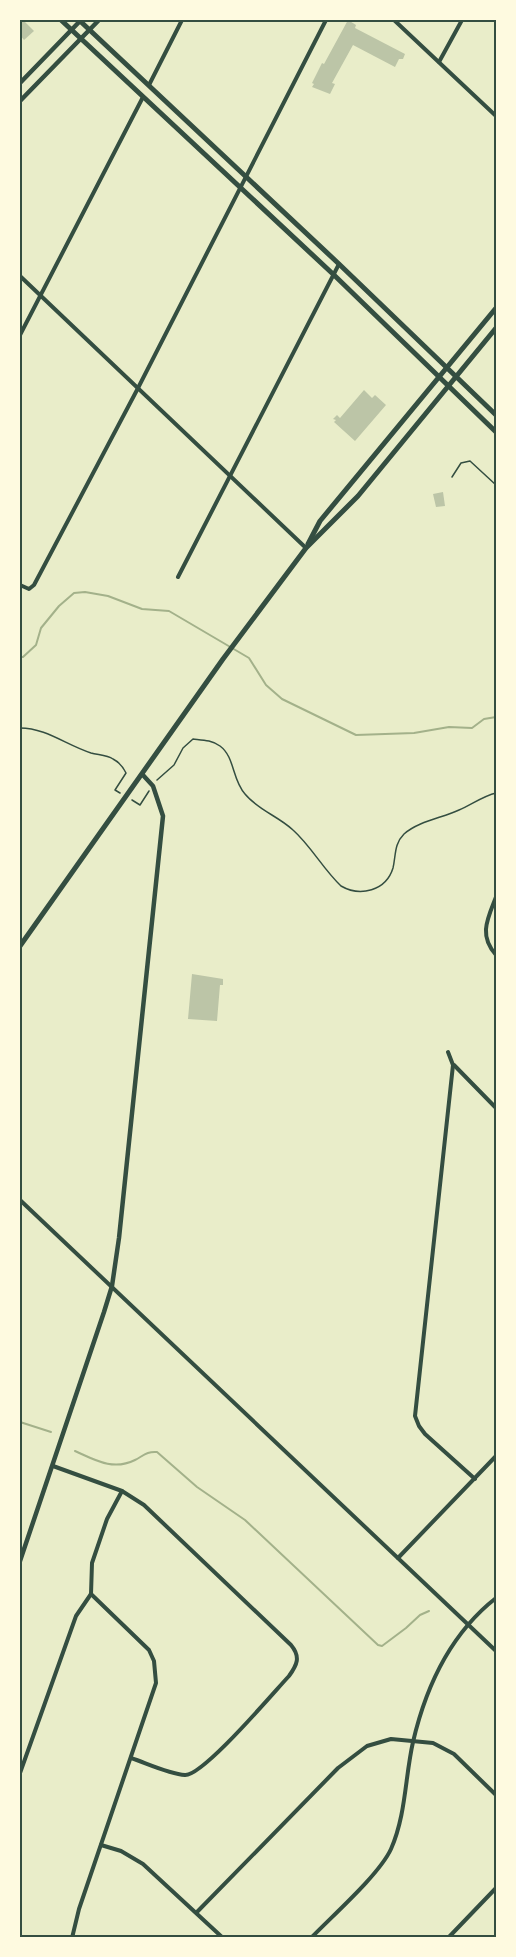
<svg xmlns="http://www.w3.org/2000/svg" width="516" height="1957" viewBox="0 0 516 1957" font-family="'Space Grotesk',sans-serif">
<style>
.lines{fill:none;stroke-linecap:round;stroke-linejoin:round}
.stream{stroke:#a3b18a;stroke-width:2}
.building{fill:#bcc5a7}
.path{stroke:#344e41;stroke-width:1.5}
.minor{stroke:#344e41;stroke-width:4}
.tertiary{stroke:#344e41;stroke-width:4.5}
.secondary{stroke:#344e41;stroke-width:4.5}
.primary{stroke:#344e41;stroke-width:5}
.neatline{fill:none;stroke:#344e41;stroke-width:2}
</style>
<rect width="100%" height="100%" fill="#e9edc9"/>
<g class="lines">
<g class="stream">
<polyline points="20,657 23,657 36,645 41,628 59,606 74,593 85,592 108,596 142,609 169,611 249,658 266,685 282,699 356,735 414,733 449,727 472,728 484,719 496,717"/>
<polyline points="20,1422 51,1432"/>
<path d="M75 1451C95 1460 113 1471 135 1460 143 1456 147 1451 157 1452L197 1487 245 1520 378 1645 382 1646 406 1628 420 1615 429 1611"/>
</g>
</g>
<g class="building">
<polygon points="20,20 23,20 34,31 24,40 20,35"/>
<polygon points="348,20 356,25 355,28 405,54 403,59 399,59 395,67 353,45 332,83 335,84 330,94 312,87 314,84 312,83 322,63 324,64"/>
<polygon points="364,390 372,398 375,395 386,405 355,441 334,422 336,420 333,419 337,415 340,418"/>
<polygon points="443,492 445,506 436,507 433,494"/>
<polygon points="192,974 223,979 223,985 220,985 217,1021 188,1019"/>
</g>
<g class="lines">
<g class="path">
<polyline points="452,477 461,463 470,461 496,485"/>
<path d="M20 728C46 728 66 745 91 753 98 755 107 755 113 759 119 762 123 767 126 773L115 790 120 793"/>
<path d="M157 780 174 765 183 748 193 739C202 740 212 740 220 746 235 757 232 780 245 794 258 810 278 816 293 830 311 846 323 869 341 886 360 897 386 891 393 868 396 855 394 844 404 834 419 821 442 818 459 810 471 805 483 796 496 793"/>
<polyline points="132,800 140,805 149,791"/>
</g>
<g class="minor">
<polyline points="394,20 496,116"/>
<polyline points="439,62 462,20"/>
<polyline points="149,85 182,20"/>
<polyline points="20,276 306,548"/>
<polyline points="20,335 143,97"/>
<polyline points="178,577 339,264"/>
<polyline points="20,585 29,589 34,585 137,390 326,20"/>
<path d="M496 897C488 918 478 935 496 955"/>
<polyline points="448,1052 453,1065 415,1416 419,1426 425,1434 475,1479"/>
<polyline points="454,1065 496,1108"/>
<polyline points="20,1200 496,1651"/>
<path d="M53 1466 122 1491 144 1505 291 1645C301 1657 297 1665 289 1676 273 1693 203 1776 185 1775 169 1774 146 1763 131 1758"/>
<polyline points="398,1558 496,1456"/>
<polyline points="20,1773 76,1616 91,1594 92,1563 107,1519 122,1491"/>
<polyline points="101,1845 121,1851 143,1864 223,1938"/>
<polyline points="197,1912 338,1768 367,1746 391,1739 433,1743 454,1754 496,1795"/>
<polyline points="72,1938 79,1909 156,1683 154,1661 149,1650 91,1594"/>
<path d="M311 1938C332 1916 379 1875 391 1849 406 1815 405 1777 413 1742 426 1686 450 1634 496 1598"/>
<polyline points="448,1938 496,1888"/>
</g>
<g class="tertiary">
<polyline points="20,83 81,20"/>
<polyline points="20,101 99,20"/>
</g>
<polyline class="secondary" points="20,1561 104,1312 112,1286 119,1238 163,816 153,786 142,774"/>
<g class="primary">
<polyline points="61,20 334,275 496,432"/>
<polyline points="79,20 339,264 496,415"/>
<polyline points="308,544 320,521 496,308"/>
<polyline points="20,946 223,659 306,548 358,496 496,328"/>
</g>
</g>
<rect width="516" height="1957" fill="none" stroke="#fefae0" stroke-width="42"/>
<rect x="21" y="21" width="474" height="1915" class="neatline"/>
</svg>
